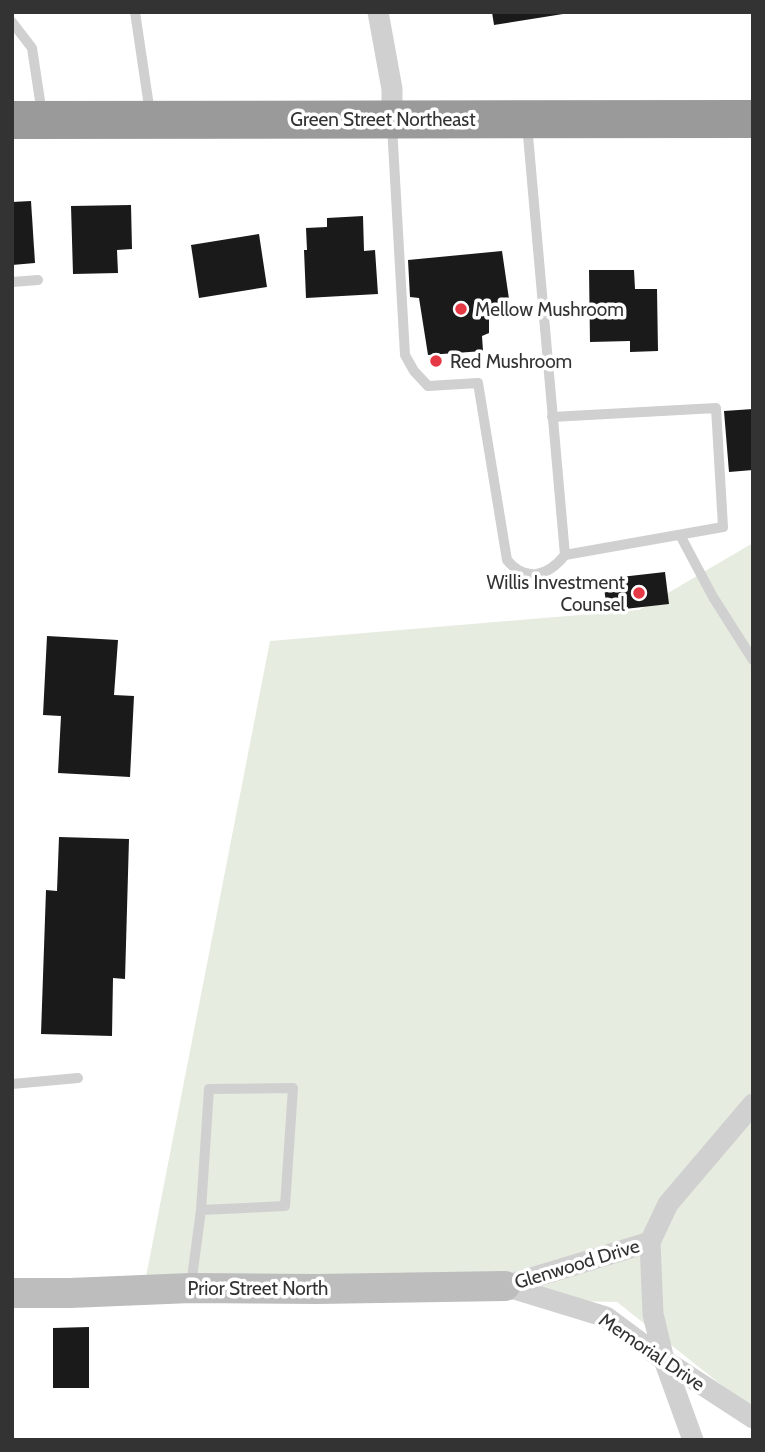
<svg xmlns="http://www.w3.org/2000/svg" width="765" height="1452" viewBox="0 0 765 1452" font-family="Cabin,sans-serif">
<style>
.green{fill:#e6ecdf}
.building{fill:#1a1a1a}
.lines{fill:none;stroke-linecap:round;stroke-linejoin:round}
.lane{stroke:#d0d0d0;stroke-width:10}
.street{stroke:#d0d0d0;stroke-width:21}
.secondary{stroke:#bdbdbd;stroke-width:30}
.highway{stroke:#9a9a9a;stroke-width:38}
.poi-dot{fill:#e63946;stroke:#fff;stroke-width:2.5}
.labels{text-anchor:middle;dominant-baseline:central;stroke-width:7;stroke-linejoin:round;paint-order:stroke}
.street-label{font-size:19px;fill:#333;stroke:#fff}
.poi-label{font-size:19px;fill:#333;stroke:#fff;text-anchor:start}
</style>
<rect width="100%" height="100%" fill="#fff"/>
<polygon class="green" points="753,543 753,1410 617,1302 143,1292 270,641 639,610"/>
<g class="building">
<polygon points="492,12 563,12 563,14 494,25"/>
<polygon points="31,201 35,263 12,265 12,202"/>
<polygon points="131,205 132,249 117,250 118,273 73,274 71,206"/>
<polygon points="363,216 364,251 375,250 378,294 306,298 304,250 307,250 306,228 327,227 327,218"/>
<polygon points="259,234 267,287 199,298 191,245"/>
<polygon points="502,251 509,299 501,302 502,317 489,319 489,333 482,336 483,351 428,355 419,298 410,297 408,260"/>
<polygon points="589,270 634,270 635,289 657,289 658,351 630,352 630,341 590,342"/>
<polygon points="753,409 753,470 729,472 724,411"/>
<polygon points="665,572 669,604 607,611 603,579"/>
<polygon points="47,636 118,640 114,695 134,696 130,777 58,773 61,716 43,715"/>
<polygon points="59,837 129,839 125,979 113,978 112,1036 41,1034 46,890 57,891"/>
<polygon points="89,1327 89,1388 53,1388 53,1328"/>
</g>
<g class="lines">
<g class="lane">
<polyline points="135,12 150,113"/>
<polyline points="12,22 32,48 42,114"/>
<polyline points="527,124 565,555"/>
<path d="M392 126 405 355 414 371 428 386 478 383 507 560C526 583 548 576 565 555L723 527 716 408 552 417"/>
<polyline points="12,282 38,280"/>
<polyline points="680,535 713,597 753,660"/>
<polyline points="12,1084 78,1078"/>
<polyline points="191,1285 201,1210 209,1089 293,1088 285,1206 201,1210"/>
</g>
<g class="street">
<polyline points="378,12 392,89 392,119"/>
<polyline points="650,1242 653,1314 664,1360 693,1440"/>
<polyline points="505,1286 650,1242 668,1204 753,1104"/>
<polyline points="505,1286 606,1317 664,1360 753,1418"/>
</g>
<polyline class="secondary" points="12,1293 70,1293 191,1288 317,1289 505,1286"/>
<polyline class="highway" points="12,120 753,119"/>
</g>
<g class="poi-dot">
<circle cx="461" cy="309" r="7"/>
<circle cx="436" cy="361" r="7"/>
<circle cx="639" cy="593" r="7"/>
</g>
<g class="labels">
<g class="street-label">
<text x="383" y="119">Green Street Northeast</text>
<text transform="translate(577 1264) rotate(-17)">Glenwood Drive</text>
<text x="258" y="1288">Prior Street North</text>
<text transform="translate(652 1352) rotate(34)">Memorial Drive</text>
</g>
<g class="poi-label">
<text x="475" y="309">Mellow Mushroom</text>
<text x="450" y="361">Red Mushroom</text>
<text x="625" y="582" text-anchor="end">Willis Investment<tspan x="625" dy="22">Counsel</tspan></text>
</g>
</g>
<rect width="765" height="1452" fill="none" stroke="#333333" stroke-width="28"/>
</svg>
